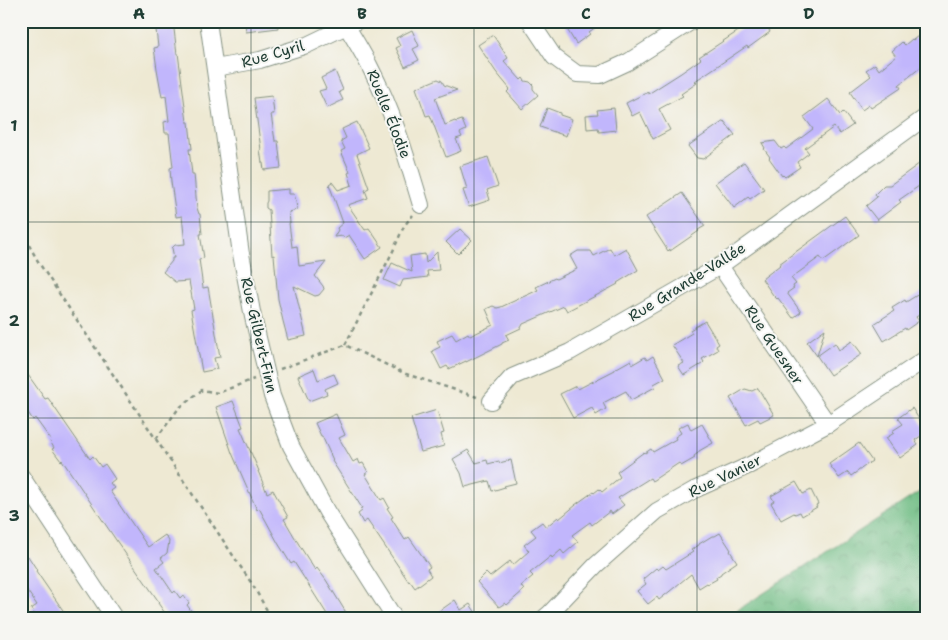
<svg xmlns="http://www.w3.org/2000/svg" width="948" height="640" viewBox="0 0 948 640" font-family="'Shantell Sans',sans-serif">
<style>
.forest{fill:url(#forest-crowns);stroke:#487e5d}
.building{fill:#c1b6fc}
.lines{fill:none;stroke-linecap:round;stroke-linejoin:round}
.street-casing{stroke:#869384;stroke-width:18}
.path{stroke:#869384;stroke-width:2.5;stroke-dasharray:4 4;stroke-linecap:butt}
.street{stroke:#fff;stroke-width:16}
.grid{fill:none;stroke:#1f3d34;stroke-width:1;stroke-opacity:0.55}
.labels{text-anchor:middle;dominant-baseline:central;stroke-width:4;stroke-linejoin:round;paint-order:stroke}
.street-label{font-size:15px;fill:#1f3d34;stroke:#f6f6f2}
.neatline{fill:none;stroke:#1f3d34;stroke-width:2}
.grid-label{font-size:16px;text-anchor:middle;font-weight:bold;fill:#1f3d34}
</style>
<defs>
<pattern id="forest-crowns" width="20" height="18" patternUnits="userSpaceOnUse" patternTransform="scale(1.25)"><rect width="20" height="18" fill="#72be86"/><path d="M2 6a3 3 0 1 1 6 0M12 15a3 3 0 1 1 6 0" fill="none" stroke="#5d9c6e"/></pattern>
</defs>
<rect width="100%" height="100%" fill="#f6f6f2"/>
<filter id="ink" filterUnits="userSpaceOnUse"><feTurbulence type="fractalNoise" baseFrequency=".02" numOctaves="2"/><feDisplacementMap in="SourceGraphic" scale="10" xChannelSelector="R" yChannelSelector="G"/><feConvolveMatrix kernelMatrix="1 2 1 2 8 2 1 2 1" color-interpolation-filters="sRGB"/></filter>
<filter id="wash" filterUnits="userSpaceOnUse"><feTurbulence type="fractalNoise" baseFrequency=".0096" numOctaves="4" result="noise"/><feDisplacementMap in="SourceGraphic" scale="20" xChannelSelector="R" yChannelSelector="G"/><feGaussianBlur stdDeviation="1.12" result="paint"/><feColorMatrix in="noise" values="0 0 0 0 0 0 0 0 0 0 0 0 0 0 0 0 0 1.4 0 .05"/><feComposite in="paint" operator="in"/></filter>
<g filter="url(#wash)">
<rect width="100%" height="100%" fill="#eee9d3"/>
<polygon class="forest" points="927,487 927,619 724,619"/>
<g id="blocks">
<g class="building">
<polygon points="155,21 173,21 177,54 178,53 187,122 189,122 192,149 189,149 192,174 194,174 197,208 199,214 200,214 202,234 200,234 204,258 199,259 203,288 208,287 220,357 214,358 217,369 202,372 191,310 194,309 189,281 175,282 163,272 172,261 172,258 174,258 172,248 175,245 185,244 182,216 176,217 171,182 170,168 173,167 169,133 165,133 164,122 169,121 166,96 162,97 157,69 154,48 158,47"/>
<polygon points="245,21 277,21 278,28 246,32"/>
<polygon points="562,21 604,21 589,32 590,34 576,44"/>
<polygon points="749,21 782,21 769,30 770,32 748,48 747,46 695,81 697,83 681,94 683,96 659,109 670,130 653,139 640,112 632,116 626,103 648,92 648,94 681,73 701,59 699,57 743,28 742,26"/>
<polygon points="927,29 927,62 899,85 901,88 871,108 869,105 862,110 850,92 871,76 866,70 875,64 879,70 896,56 892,51 902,42 905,45 912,39 913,40"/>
<polygon points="412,30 419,46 413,49 419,60 405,67 396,48 400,46 396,38"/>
<polygon points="493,35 508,58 504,61 521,80 523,78 525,81 530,82 533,85 533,89 538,95 522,109 507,92 510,89 496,72 478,45"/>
<polygon points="335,71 343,90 339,92 343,100 327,108 319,91 326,89 321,78"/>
<polygon points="438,79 442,81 444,85 457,90 435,98 445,125 455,121 456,122 462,120 466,130 460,133 462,137 456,139 461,151 446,157 430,115 426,116 416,88"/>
<polygon points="272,96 274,114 271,114 275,141 278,141 281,168 264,170 263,163 262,163 260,150 261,150 254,98"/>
<polygon points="828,99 840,115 843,112 853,125 840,134 834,127 805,148 809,153 797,162 800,167 785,177 783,175 782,176 769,158 770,157 764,149 765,148 762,143 775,141 781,149 784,147 786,149 813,129 804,117"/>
<polygon points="547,108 560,113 560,115 572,119 566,136 540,127"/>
<polygon points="614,108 616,130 599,132 598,128 587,129 586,115 598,114 597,110"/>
<polygon points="724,121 735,135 703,159 697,158 688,146"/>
<polygon points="357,122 369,148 357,154 369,188 365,190 368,198 348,205 365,230 369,228 382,247 365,259 349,235 344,238 343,236 334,237 338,230 337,228 343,223 329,184 332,182 338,190 352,185 348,173 350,172 341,151 345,149 341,141 346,138 342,129"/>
<polygon points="488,157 498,186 487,190 490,200 469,207 463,190 467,189 460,166"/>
<polygon points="927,158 927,197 919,186 899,200 901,202 877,220 866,206 877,197 875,194 884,185 890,185"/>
<polygon points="744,162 764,189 750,199 748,197 734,208 715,183"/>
<polygon points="289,189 289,194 294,194 296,201 297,210 289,212 290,223 289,223 292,247 297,246 299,266 326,262 315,276 323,286 324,289 319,295 315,296 294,286 306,336 288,340 283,321 278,299 274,255 272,256 269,210 266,208 266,203 267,201 267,191"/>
<polygon points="682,193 705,226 698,230 699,231 670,251 670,249 668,251 646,217"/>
<polygon points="845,216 859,235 823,261 820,257 791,278 796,284 793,286 794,288 787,293 801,312 793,318 778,298 777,299 773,295 762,279 780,265 779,264"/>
<polygon points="460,229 472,240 458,254 446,242"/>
<polygon points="610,248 614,255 626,248 638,270 617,283 618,284 567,311 564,306 523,324 521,328 506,335 509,340 502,343 502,344 466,362 466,361 449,369 447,366 441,369 432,351 440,347 437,341 452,334 456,340 468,333 470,336 493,325 486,309 493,306 497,308 501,307 538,290 536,287 555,278 556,279 577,269 570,256 578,251 591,251 594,256"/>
<polygon points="437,252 439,270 427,271 428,277 403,280 400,287 384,280 392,263 412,272 410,256 425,254 426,263"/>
<polygon points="927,289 927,310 916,317 919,321 906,330 905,328 884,341 874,324 894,311 892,308 905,300 906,302"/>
<polygon points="705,321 719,344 716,346 718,350 702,359 704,362 702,364 684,375 678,366 684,363 672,345 692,333 690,330"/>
<polygon points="825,329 817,356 835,343 839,350 852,341 862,354 830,375 817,356 807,342"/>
<polygon points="653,356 665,378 654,384 655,387 631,400 626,391 603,403 606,409 596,415 592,408 573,418 560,394 576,386 578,389 615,370 615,369 631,360 633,364 645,357 647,360"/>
<polygon points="21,365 45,399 48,398 90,459 93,456 101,467 105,464 115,479 110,483 114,488 110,491 148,547 165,535 169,541 168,548 167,553 161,558 164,562 156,568 173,593 175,591 180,598 183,595 189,603 187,605 197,619 169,619 158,603 159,602 118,543 62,460 61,461 52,449 54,448 50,441 51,440 35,418 33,420 27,411 25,412 21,407"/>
<polygon points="314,369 318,380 334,374 338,383 325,389 327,394 309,401 298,376"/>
<polygon points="758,388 774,415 760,422 758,419 746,425 730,398 745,389 752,391"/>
<polygon points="233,401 243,427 240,428 256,464 259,471 258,471 267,493 273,490 288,517 284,519 301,548 315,570 317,568 326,580 350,619 330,619 294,562 291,564 278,543 259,508 257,510 232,453 216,407"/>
<polygon points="912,408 927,432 915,440 918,445 900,458 886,438 894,433 892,431 903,424 898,418"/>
<polygon points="437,410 444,433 441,434 444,446 421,452 411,418"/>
<polygon points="336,414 345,435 339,438 353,462 358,459 360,464 363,463 368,472 365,474 381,500 384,498 389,507 387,508 393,517 391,518 405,540 409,537 430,567 427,569 431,576 415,588 410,581 409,582 367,520 363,523 358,514 362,511 360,509 362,508 332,461 333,460 322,436 321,436 315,423"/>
<polygon points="688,423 691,430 702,424 713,443 699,451 698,453 694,456 695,458 681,466 679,463 652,481 650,478 618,498 624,505 612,514 610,511 592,525 590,522 572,535 578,542 564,554 561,550 552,558 551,556 530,573 533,576 521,586 524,590 507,605 505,603 499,607 477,582 486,573 490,577 510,561 513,565 529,551 524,545 536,536 531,530 542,522 546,527 558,517 559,519 576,505 575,505 593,492 594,493 599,489 602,492 620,477 617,472 644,452 645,453 651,449 653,452 676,439 675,437 681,433 678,428"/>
<polygon points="859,443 872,461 851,476 848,472 839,478 829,464"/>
<polygon points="468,450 476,463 487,460 488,464 499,461 499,463 511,460 516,483 504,486 505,487 492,491 489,481 465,487 461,473 453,459"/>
<polygon points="796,482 803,494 811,490 818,504 816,505 817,507 802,516 800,512 795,514 794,513 781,520 771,503 774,501 771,496"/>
<polygon points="720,533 731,550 730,551 737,562 721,573 721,574 716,577 717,579 708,584 707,583 699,588 691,574 659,600 657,597 648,604 637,591 646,584 643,579 656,568 658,570 663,566 666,569 693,552 691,550 699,545 699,544 712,536 715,536"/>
<polygon points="28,556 37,570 36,571 69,619 37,619 31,609 37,605 21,582 21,561"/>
<polygon points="455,600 461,610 470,604 480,619 442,619 438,612"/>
</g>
</g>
</g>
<g filter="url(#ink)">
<use href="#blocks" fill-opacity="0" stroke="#869384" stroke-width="1"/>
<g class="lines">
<g class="street-casing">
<g id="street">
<polyline points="208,21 241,254 253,317 272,396 291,446 327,512 395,619"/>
<polyline points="530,21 554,57 577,74 600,75 628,62 692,21"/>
<path d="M347 27C355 40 363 53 370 67 393 111 407 158 421 205"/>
<polyline points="215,68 260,60 307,45 357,21"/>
<polyline points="720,266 828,424"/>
<polyline points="491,401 512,377 570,352 720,266 927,116"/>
<polyline points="21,476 115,619"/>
<polyline points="543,619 550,613 596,565 657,511 694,490 750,465 828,424 927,358"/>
</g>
</g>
<g class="path">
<polyline points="21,231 39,263 252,584 272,619"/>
<polyline points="345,345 393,251 404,226 413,215"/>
<polyline points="280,369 345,345 406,374 477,397"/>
<polyline points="156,439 179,408 202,390 218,393 254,379"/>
</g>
<use href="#street" class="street"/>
</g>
</g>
<path class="grid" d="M251 21V619M474 21V619M697 21V619M21 222H927M21 418H927"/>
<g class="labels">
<g class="street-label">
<text transform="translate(273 54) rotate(-16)">Rue Cyril</text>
<text transform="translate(389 114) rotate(68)">Ruelle Élodie</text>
<text transform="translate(687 282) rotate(-32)">Rue Grande-Vallée</text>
<text transform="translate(259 335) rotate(77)">Rue Gilbert-Finn</text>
<text transform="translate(774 345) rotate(56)">Rue Guesner</text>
<text transform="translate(725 476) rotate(-26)">Rue Vanier</text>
</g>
</g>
<rect width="948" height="640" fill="none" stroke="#f6f6f2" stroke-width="55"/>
<rect x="28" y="28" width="892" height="584" class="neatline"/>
<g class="grid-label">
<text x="139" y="19">A</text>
<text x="362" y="19">B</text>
<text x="586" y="19">C</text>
<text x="809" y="19">D</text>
<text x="14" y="131">1</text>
<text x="14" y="326">2</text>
<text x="14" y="521">3</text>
</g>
</svg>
